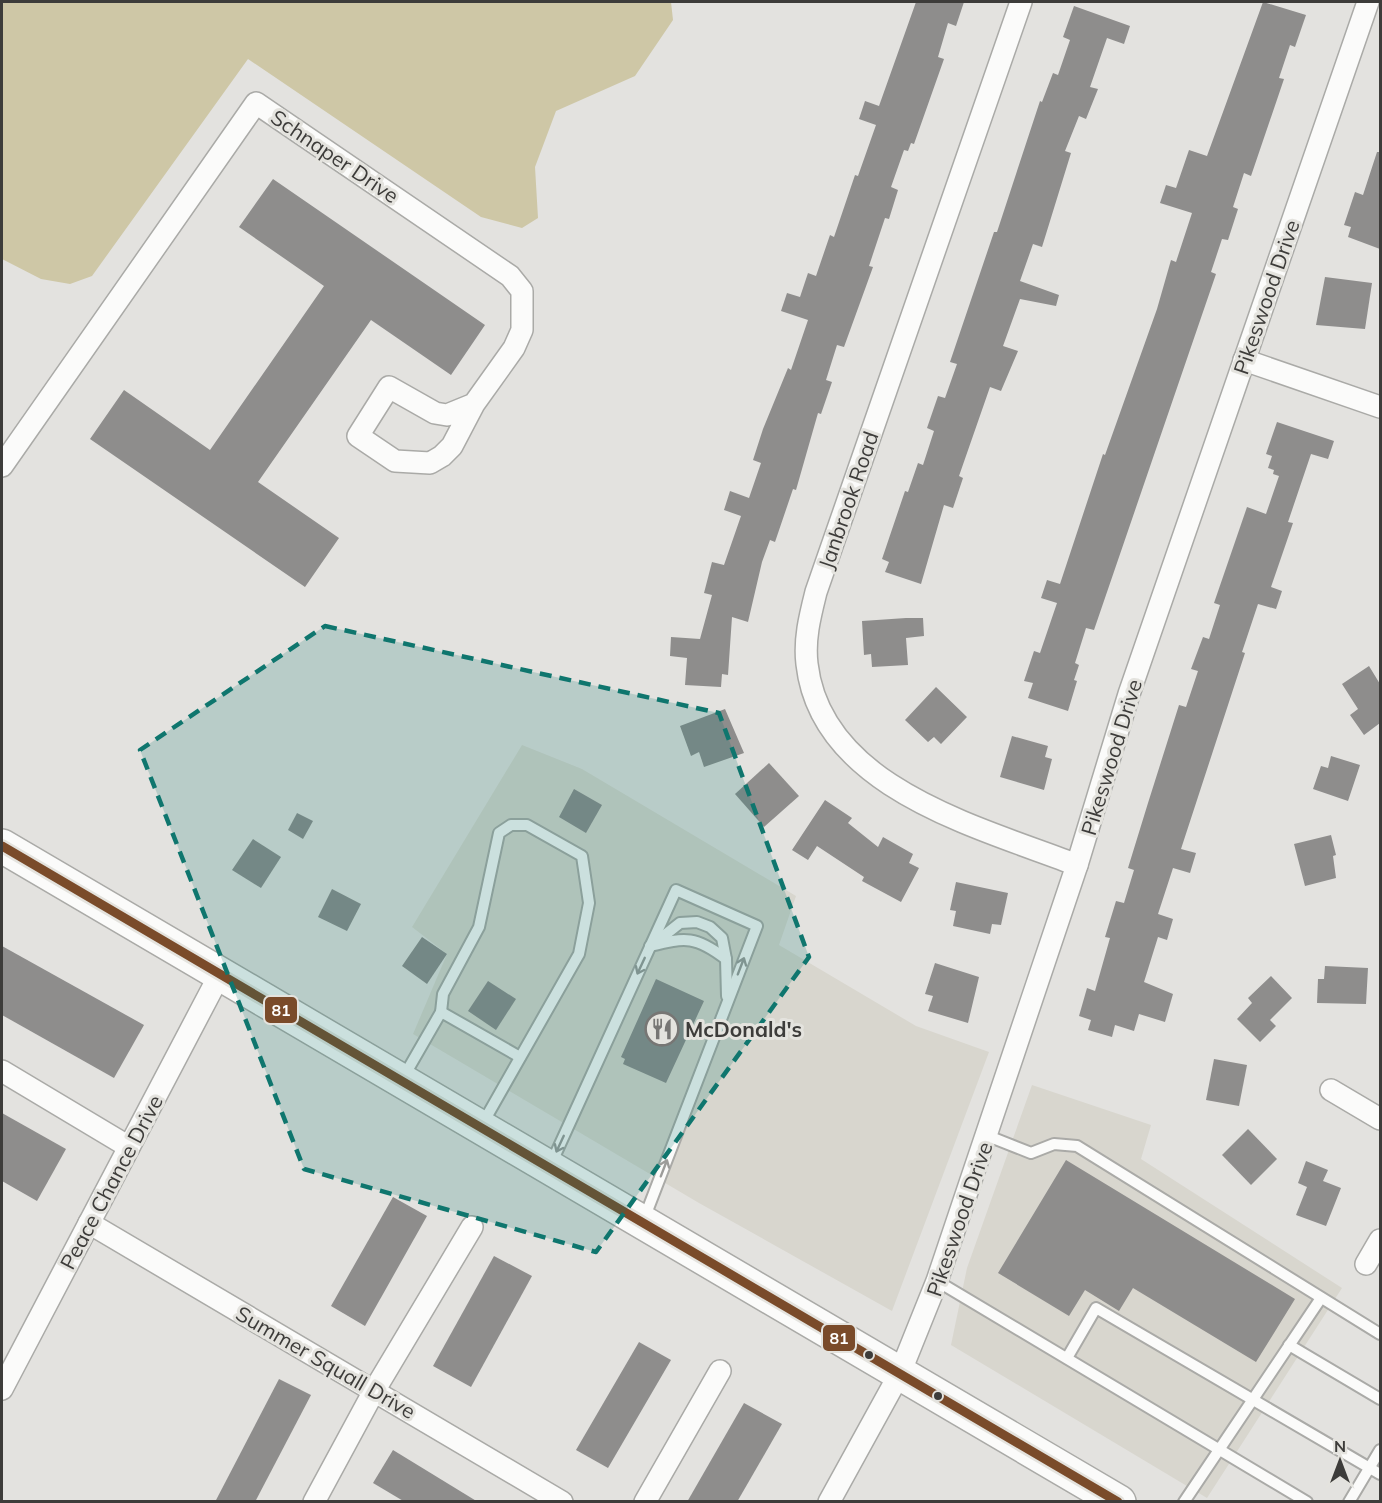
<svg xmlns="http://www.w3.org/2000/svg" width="1382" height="1503" viewBox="0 0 1382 1503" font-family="Mulish,sans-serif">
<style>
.built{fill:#d8d6ce}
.green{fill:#cec7a6}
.building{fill:#8e8d8c}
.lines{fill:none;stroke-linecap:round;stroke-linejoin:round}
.lane-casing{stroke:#aaaaa7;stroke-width:14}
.street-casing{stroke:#aaaaa7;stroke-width:24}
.primary-casing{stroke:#aaaaa7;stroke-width:36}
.lane{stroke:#fbfbfa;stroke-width:10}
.street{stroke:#fbfbfa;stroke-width:21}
.primary{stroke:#fbfbfa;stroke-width:33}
.bus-1-casing{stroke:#e4e3de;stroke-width:14}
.bus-1{stroke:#7a4b2a;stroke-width:9}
.oneway{stroke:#9c9c9a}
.marked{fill:#0f766e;fill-opacity:0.2;stroke:#0f766e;stroke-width:4.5;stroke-dasharray:12 8;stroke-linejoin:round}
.bus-dot{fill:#3d3c3a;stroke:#e4e3de;stroke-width:2}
.labels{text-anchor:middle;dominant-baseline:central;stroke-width:6;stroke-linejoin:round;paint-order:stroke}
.street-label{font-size:21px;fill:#3d3c3a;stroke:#e4e3de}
.poi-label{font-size:21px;font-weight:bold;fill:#3d3c3a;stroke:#e4e3de;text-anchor:start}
.line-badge{stroke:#e4e3de;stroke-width:2}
.badge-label{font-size:16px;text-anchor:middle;font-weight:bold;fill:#fff}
</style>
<rect width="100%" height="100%" fill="#e3e2df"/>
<g class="built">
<polygon points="522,745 582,769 796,896 779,945 916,1026 989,1052 892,1311 699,1203 413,1034 447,954 412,927"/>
<polygon points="1032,1085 1151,1125 1141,1159 1342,1288 1207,1498 951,1345 967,1268"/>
</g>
<polygon class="green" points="2,2 671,2 673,20 635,76 556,111 535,167 538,218 522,228 481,217 248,59 92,276 70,284 41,279 2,259"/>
<g class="building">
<polygon points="916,2 964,2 956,26 948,23 938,57 944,59 914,144 911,143 908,151 904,150 891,187 898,190 889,219 885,218 869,266 873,267 844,347 837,345 826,380 832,382 821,414 818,413 796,490 793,489 775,542 770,540 762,562 748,622 732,617 728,675 722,674 721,687 685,685 687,658 670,656 671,637 700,639 712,595 704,593 712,562 724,565 741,516 724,510 730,491 749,498 761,463 753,460 763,429 788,368 791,370 808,320 781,311 787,293 800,297 808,273 816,276 830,235 834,237 855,175 858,176 876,125 859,119 865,101 879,106"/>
<polygon points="1263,2 1306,15 1295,47 1290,45 1279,78 1284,79 1251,176 1244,173 1233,207 1238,209 1228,240 1222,239 1211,272 1216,274 1094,630 1086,628 1075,663 1079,665 1074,680 1077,681 1068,711 1028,698 1033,683 1024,681 1034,651 1040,653 1057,603 1041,598 1047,580 1060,584 1103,454 1105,455 1157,309 1171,260 1176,262 1192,213 1160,203 1166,185 1176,188 1189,150 1207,156"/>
<polygon points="1074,6 1130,26 1124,44 1107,38 1090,87 1098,89 1086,119 1079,116 1065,151 1071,153 1042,247 1033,244 1020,281 1059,295 1056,306 1020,299 1003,346 1018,351 1001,391 990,387 959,476 963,478 953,508 944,505 921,584 885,572 889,562 882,559 905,491 908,492 918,463 923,465 934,431 927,428 938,396 945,398 957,364 950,362 994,232 997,232 1040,101 1042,102 1053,73 1058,75 1070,40 1063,37"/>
<polygon points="1377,152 1380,152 1380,249 1348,237 1351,227 1344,225 1355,192 1363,195"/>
<polygon points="273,179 485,325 451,375 371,320 258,482 339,538 305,587 90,439 124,390 210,450 324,286 239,227"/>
<polygon points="1325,277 1372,283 1365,329 1316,325"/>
<polygon points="1277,422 1334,441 1328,459 1311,454 1288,522 1293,523 1271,587 1282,591 1276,609 1258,604 1242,652 1245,653 1181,849 1196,853 1190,873 1173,868 1158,914 1173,919 1167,940 1158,937 1144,982 1173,994 1165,1022 1139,1014 1134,1031 1115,1025 1112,1037 1088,1030 1091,1020 1079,1016 1087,988 1095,991 1110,938 1105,937 1116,901 1124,903 1134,870 1128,868 1148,803 1179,705 1186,707 1198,671 1191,669 1203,637 1209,639 1220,605 1214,603 1247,507 1266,514 1279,476 1273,474 1274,470 1268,468 1272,456 1266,454"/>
<polygon points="906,618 923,618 924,636 906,638 908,665 872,667 871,654 864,655 862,621"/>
<polygon points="1369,666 1380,684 1380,723 1364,735 1350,715 1358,709 1342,684"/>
<polygon points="936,687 967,717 941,744 934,737 928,742 905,720"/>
<polygon points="725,709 744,753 704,767 699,752 691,756 680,726"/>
<polygon points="1012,736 1048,746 1045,757 1052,759 1044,790 1000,777"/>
<polygon points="1331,756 1360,765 1348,801 1313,789 1321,766 1328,768"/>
<polygon points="769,763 799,796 764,827 735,794"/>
<polygon points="574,789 602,805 586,833 559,817"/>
<polygon points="825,800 852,818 848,823 878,847 883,837 913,854 909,863 919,868 901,902 862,881 864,877 817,846 808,860 792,850"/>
<polygon points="297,813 313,821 303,839 288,830"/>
<polygon points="1331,835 1336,855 1333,856 1336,878 1305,886 1294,844"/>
<polygon points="253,839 281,857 261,888 232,870"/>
<polygon points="956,882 1008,893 1001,925 992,924 990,934 953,926 956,911 950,910"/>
<polygon points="332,889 361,904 347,931 318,917"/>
<polygon points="422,937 447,954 427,984 402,966"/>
<polygon points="2,946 144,1025 114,1078 2,1015"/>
<polygon points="935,963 979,977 968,1023 928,1011 933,996 925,994"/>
<polygon points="1325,966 1368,968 1366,1004 1317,1003 1318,979 1324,979"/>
<polygon points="1271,976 1292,998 1270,1020 1276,1026 1260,1042 1237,1019 1252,1003 1248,998"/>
<polygon points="656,979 704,1001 666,1083 623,1064 625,1059 621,1057"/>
<polygon points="488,981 516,999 496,1030 468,1011"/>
<polygon points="1214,1059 1247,1065 1239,1106 1206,1100"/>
<polygon points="2,1113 66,1149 37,1201 2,1181"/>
<polygon points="1248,1129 1277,1159 1251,1185 1222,1155"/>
<polygon points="1066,1160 1295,1299 1256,1362 1133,1288 1119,1311 1085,1290 1069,1316 998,1273"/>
<polygon points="1306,1161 1328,1170 1323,1181 1341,1188 1326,1226 1296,1215 1307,1187 1298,1183"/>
<polygon points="393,1197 427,1216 365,1326 331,1306"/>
<polygon points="494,1256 532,1276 471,1387 433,1366"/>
<polygon points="639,1342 671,1360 608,1468 576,1450"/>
<polygon points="279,1379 311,1395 255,1502 215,1502"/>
<polygon points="744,1403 782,1424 737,1502 687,1502"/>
<polygon points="393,1450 478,1502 405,1502 373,1483"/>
</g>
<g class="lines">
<g class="lane-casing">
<g id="lane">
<polyline points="656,942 680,923 697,922 710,927 722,938 726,959"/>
<path d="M650 946C686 937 696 936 726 959L727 996"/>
<polyline points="441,1012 520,1057"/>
<polyline points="403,1078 441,1012 443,994 479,927 499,833 511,825 527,825 582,856 589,903 579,954 483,1123"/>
<polyline points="988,1136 1031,1153 1054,1144 1077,1146 1380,1334"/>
<polyline points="551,1164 676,890 757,926 644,1219"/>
<polyline points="937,1281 1307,1502"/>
<polyline points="1289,1345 1380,1399"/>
<polyline points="1067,1358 1096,1308 1380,1474"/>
<polyline points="1184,1502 1321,1298"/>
<polyline points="1349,1502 1380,1450"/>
</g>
</g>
<g class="street-casing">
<g id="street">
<path d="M1021 2 816 592C810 616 804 639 807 664 821 788 979 827 1077 865"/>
<polyline points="1244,360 1380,407"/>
<polyline points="2,466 256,103 510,276 522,291 522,330 514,348 474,404 447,415 435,413 389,387 358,436 395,461 430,463 442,456 452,446 474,404"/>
<polyline points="2,1071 129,1147"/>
<polyline points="1331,1090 1380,1119"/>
<polyline points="89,1223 562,1502"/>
<polyline points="1366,1264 1380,1240"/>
<polyline points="2,1389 220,974"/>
<polyline points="314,1502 374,1391 472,1227"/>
<polyline points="645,1502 720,1371"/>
<polyline points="829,1502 900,1373 937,1281 1077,865 1129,694 1368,2"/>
</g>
</g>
<g class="primary-casing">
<polyline id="primary" points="2,846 1119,1502"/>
</g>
<use href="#lane" class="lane"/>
<use href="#street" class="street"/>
<use href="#primary" class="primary"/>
<g class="bus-1-casing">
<polyline id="bus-1" points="2,846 1118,1502"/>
</g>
<use href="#bus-1" class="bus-1"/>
</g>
<defs><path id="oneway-shaft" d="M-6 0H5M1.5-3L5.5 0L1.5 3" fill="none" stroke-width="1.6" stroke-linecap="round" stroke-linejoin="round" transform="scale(1.5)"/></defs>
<g class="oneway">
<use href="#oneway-shaft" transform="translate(641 966) rotate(115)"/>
<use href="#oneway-shaft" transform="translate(741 966) rotate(-69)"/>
<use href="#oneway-shaft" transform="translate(560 1144) rotate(115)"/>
<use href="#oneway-shaft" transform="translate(664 1168) rotate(-69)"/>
</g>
<path class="marked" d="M325 626 719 713 809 957 596 1252 304 1169 140 750Z"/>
<defs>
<g id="restaurant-ring" transform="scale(1.725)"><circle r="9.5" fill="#e4e3de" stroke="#777674" stroke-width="1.5"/><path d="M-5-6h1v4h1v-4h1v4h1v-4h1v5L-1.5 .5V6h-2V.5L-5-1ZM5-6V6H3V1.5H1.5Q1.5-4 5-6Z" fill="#777674"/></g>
</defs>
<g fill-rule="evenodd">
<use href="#restaurant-ring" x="662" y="1029"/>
</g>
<g class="bus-dot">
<circle cx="869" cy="1355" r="5"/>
<circle cx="938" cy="1396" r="5"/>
</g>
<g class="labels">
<g class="street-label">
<text transform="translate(335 156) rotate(34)">Schnaper Drive</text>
<text transform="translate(1266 297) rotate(-71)">Pikeswood Drive</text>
<text transform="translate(848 500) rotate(-71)">Janbrook Road</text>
<text transform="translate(1111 757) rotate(-73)">Pikeswood Drive</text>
<text transform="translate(111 1182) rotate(-62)">Peace Chance Drive</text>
<text transform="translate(959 1219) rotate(-71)">Pikeswood Drive</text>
<text transform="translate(326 1362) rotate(30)">Summer Squall Drive</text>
</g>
<g class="poi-label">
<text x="685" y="1029">McDonald's</text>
</g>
</g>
<g class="line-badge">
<rect x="264" y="996" width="34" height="28" rx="6" fill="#7a4b2a"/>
<rect x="822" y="1324" width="34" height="28" rx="6" fill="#7a4b2a"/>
</g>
<g class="badge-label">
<text x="281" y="1016">81</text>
<text x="839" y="1344">81</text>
</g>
<rect width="1382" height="1503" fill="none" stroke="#3d3c3a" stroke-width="6"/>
<g transform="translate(1340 1461)" stroke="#e4e3de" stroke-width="4.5" paint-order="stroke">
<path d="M0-4.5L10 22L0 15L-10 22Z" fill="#3d3c3a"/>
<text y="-9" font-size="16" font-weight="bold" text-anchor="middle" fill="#3d3c3a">N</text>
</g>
</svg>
